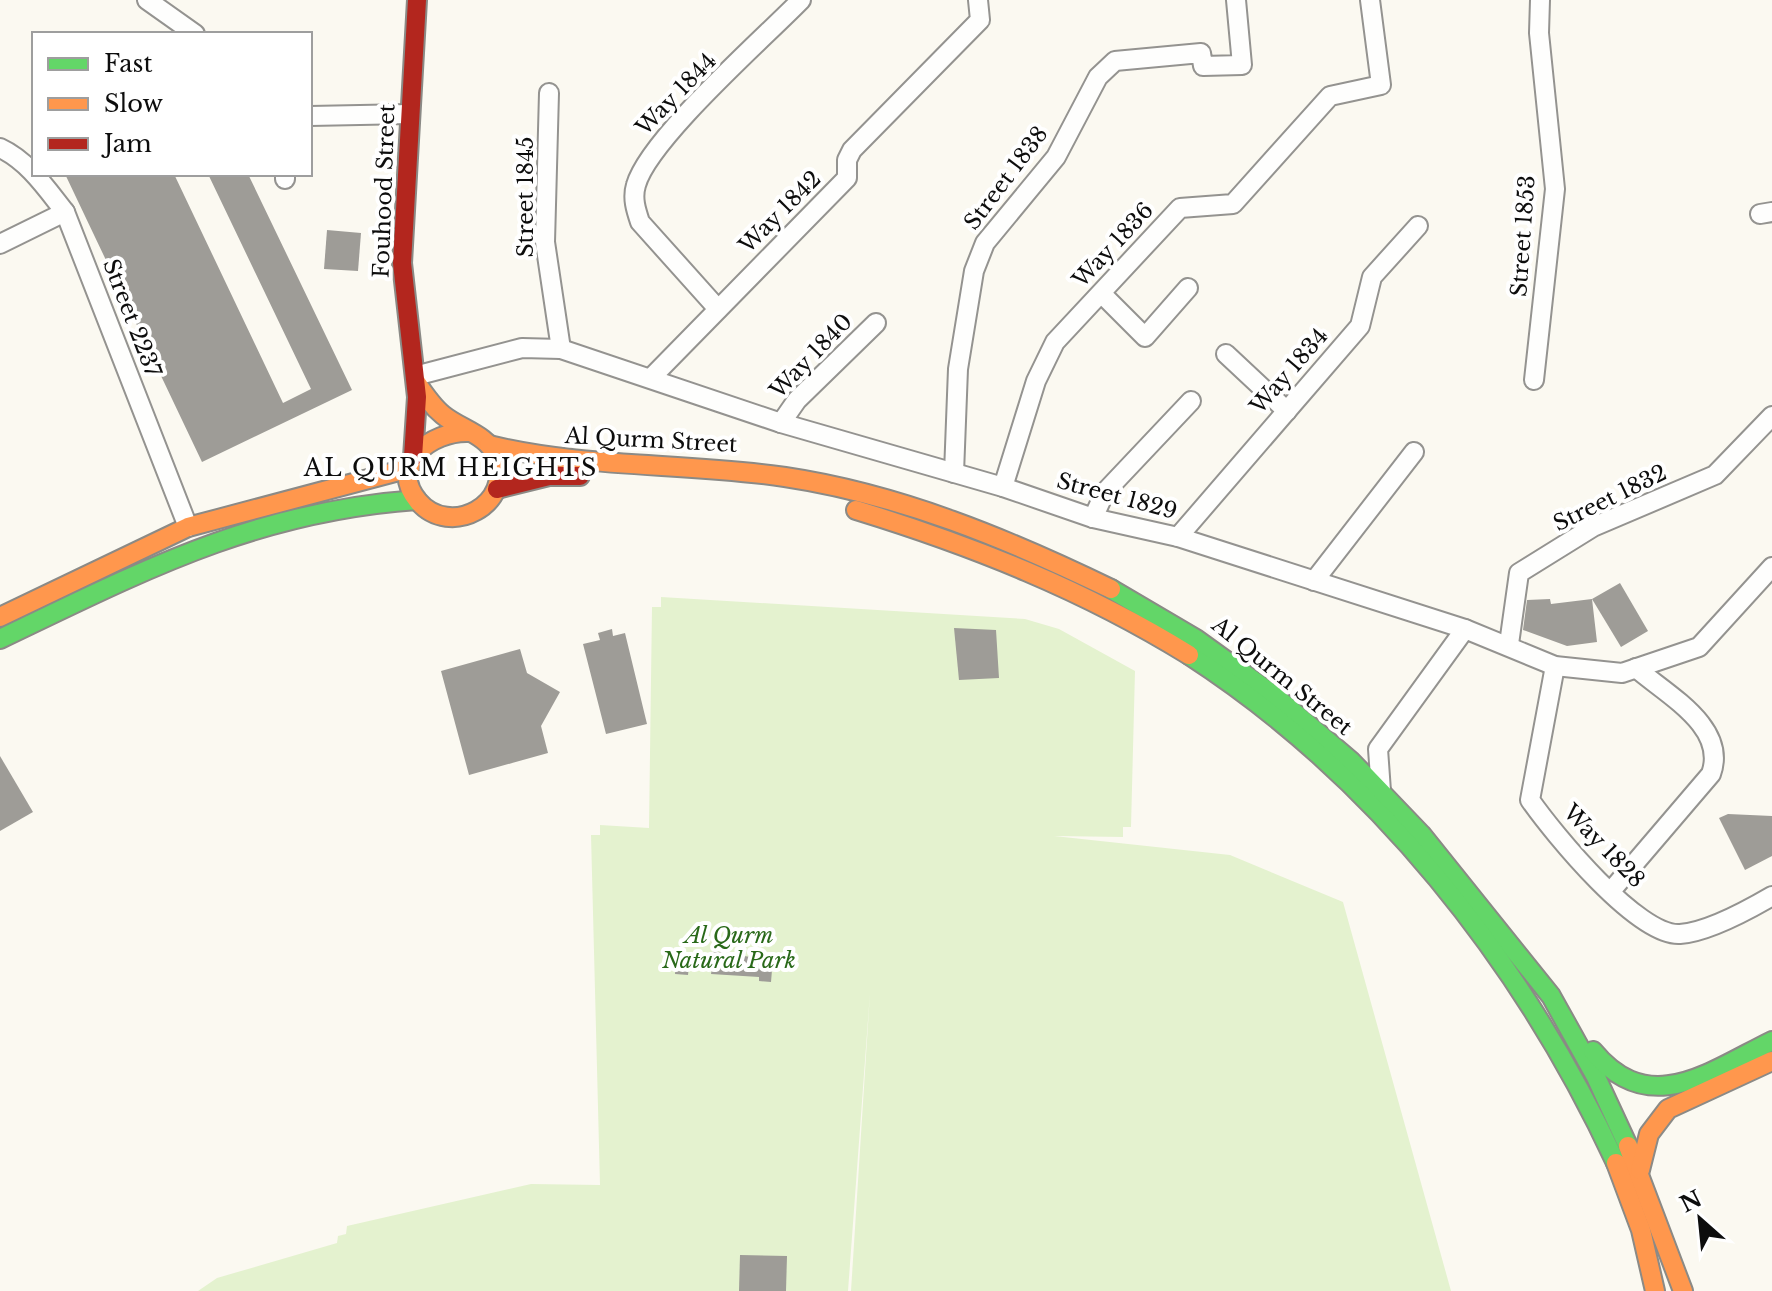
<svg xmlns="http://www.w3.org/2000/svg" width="1772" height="1291" viewBox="0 0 1772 1291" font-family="'Libre Baskerville',serif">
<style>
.green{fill:#e4f2cf}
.building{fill:#9e9c97}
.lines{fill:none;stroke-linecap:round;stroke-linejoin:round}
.street-casing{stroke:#949390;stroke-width:22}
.fast-casing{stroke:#8b8a86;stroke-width:22}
.slow-casing{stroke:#8b8a86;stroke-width:22}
.jam-casing{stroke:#8b8a86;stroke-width:22}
.street{stroke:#fefefd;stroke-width:18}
.fast{stroke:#63d668;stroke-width:18}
.slow{stroke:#ff974d;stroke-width:18}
.jam{stroke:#b3261e;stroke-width:18}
.labels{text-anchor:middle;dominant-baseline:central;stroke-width:8;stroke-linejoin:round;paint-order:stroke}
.street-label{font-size:22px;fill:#0d0d0d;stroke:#fff}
.park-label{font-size:22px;font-style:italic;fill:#296919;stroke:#fff}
.neighbourhood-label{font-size:24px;letter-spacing:2px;fill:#0d0d0d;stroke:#fff}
</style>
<rect width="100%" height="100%" fill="#fbf9f1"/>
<polygon class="green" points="661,597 1025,619 1059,629 1135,671 1131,827 1123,827 1123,837 1054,836 1230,855 1343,902 1451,1291 851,1291 870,993 848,1291 198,1291 217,1278 337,1243 338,1236 346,1234 347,1226 531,1184 600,1185 591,835 600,835 600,825 649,828 652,607 661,607"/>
<g class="building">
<polygon points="65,174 174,174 283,403 311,389 208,174 248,174 352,390 202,462"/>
<polygon points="327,230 361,233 358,271 324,269"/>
<polygon points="1620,583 1648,631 1621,647 1592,599"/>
<polygon points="1550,599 1551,604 1592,599 1597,642 1567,646 1523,630 1527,600"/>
<polygon points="954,628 996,630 999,678 959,680"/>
<polygon points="612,629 613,636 625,633 647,724 606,734 583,644 600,640 598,633"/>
<polygon points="520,649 527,673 560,692 541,726 548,753 469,775 441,671"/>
<polygon points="0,756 33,812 0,831"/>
<polygon points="1728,814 1772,816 1772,856 1745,870 1719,818"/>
<polygon points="713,951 763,959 762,969 772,970 771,982 759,981 759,977 711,974 712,968 689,966 688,975 675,974 676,962 686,963 687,953 713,955"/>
<polygon points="740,1255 787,1256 786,1291 739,1291"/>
</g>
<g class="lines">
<g class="street-casing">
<g id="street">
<polyline points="147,0 195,34"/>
<polyline points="549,93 545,242 561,349"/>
<polyline points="310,116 410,114"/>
<path d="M0 148C28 161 46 188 65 212L188 527"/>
<polyline points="285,179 285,174"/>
<polyline points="1760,214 1772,212"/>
<polyline points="0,244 65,212"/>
<polyline points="1102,294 1145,337 1188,288"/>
<path d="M718 309 640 222C636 210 632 198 636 185 649 139 763 39 801 0"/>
<polyline points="1226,354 1287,411"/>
<polyline points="415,376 522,348 561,349 781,423 1003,487 1093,518 1178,537 1465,629 1555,666 1622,673 1699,647 1772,567"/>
<polyline points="651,378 847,178 847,160 852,150 980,20 978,0"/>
<polyline points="1534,380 1555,189 1539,33 1540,0"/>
<polyline points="781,423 797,400 876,323"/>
<polyline points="954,473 958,369 974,271 985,243 1056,157 1098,77 1115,61 1201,53 1203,66 1242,65 1236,0"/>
<polyline points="1003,487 1036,381 1055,342 1180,208 1233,204 1330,96 1381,85 1370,0"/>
<polyline points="1093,518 1105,492 1191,401"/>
<polyline points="1178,537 1360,326 1372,277 1418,226"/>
<polyline points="1314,581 1414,452"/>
<polyline points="1509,644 1519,573 1593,527 1715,475 1772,416"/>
<path d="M1555 666 1530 800C1553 833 1638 937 1680 934 1708 932 1748 910 1772 896"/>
<polyline points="1381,791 1378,749 1465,629"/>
<path d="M1611 891 1711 774C1728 727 1667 695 1636 668"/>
</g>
</g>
<g class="fast-casing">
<g id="fast">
<polyline points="1111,589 1196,639 1275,696 1351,761 1421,834 1551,996 1596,1077 1628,1146"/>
<path d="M0 639C142 571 256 511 417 500"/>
<path d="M1189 655C1376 776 1523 962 1616 1163"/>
<path d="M1593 1051C1649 1119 1709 1072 1772 1041"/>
</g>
</g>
<g class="slow-casing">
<g id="slow">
<path d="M416 382C424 394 432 406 443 415 460 429 488 435 496 456 515 504 450 539 418 501 387 464 432 431 468 432"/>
<path d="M489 445C587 469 686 462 785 477 899 494 1008 539 1111 589"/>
<path d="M856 510C973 546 1084 590 1189 655"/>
<polyline points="0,617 188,527 410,468"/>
<polyline points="1628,1146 1683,1291"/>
<polyline points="1616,1163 1641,1230 1655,1291"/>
<polyline points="1640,1170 1649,1134 1668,1109 1772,1061"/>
</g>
</g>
<g class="jam-casing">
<g id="jam">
<polyline points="413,457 417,397 402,263 417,0"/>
<polyline points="497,489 549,476 580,476"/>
</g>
</g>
<use href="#street" class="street"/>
<use href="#fast" class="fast"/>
<use href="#slow" class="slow"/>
<use href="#jam" class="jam"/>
</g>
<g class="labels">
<g class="street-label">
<text transform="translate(676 94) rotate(-46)">Way 1844</text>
<text transform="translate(1006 178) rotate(-53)">Street 1838</text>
<text transform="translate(384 191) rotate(-88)">Fouhood Street</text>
<text transform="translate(525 197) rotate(-90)">Street 1845</text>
<text transform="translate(780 212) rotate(-45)">Way 1842</text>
<text transform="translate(1523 236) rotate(-86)">Street 1853</text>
<text transform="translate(1113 245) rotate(-47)">Way 1836</text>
<text transform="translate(132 318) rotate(69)">Street 2237</text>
<text transform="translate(811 356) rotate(-46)">Way 1840</text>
<text transform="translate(1289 371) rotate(-49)">Way 1834</text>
<text transform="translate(651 440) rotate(3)">Al Qurm Street</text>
<text transform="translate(1117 496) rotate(15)">Street 1829</text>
<text transform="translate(1610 498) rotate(-26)">Street 1832</text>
<text transform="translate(1282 676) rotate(39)">Al Qurm Street</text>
<text transform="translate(1604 846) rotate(46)">Way 1828</text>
</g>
<g class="park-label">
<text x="729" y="935">Al Qurm<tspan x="729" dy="25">Natural Park</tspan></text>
</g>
<g class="neighbourhood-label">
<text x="451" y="467">AL QURM HEIGHTS</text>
</g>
</g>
<rect x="32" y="32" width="280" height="144" fill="#ffffff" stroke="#9e9e9e" stroke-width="2"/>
<rect x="48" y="58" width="40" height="12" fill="#63d668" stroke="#9e9e9e" stroke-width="2"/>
<text x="104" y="72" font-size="24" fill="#0d0d0d">Fast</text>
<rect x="48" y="98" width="40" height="12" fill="#ff974d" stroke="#9e9e9e" stroke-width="2"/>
<text x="104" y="112" font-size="24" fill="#0d0d0d">Slow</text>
<rect x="48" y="138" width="40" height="12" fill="#b3261e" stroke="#9e9e9e" stroke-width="2"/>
<text x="104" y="152" font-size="24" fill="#0d0d0d">Jam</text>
<g transform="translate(1700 1219) rotate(333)" stroke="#ffffff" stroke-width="6" paint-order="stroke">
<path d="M0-6L14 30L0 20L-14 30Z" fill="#0d0d0d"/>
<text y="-12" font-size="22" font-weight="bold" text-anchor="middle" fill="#0d0d0d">N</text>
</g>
</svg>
